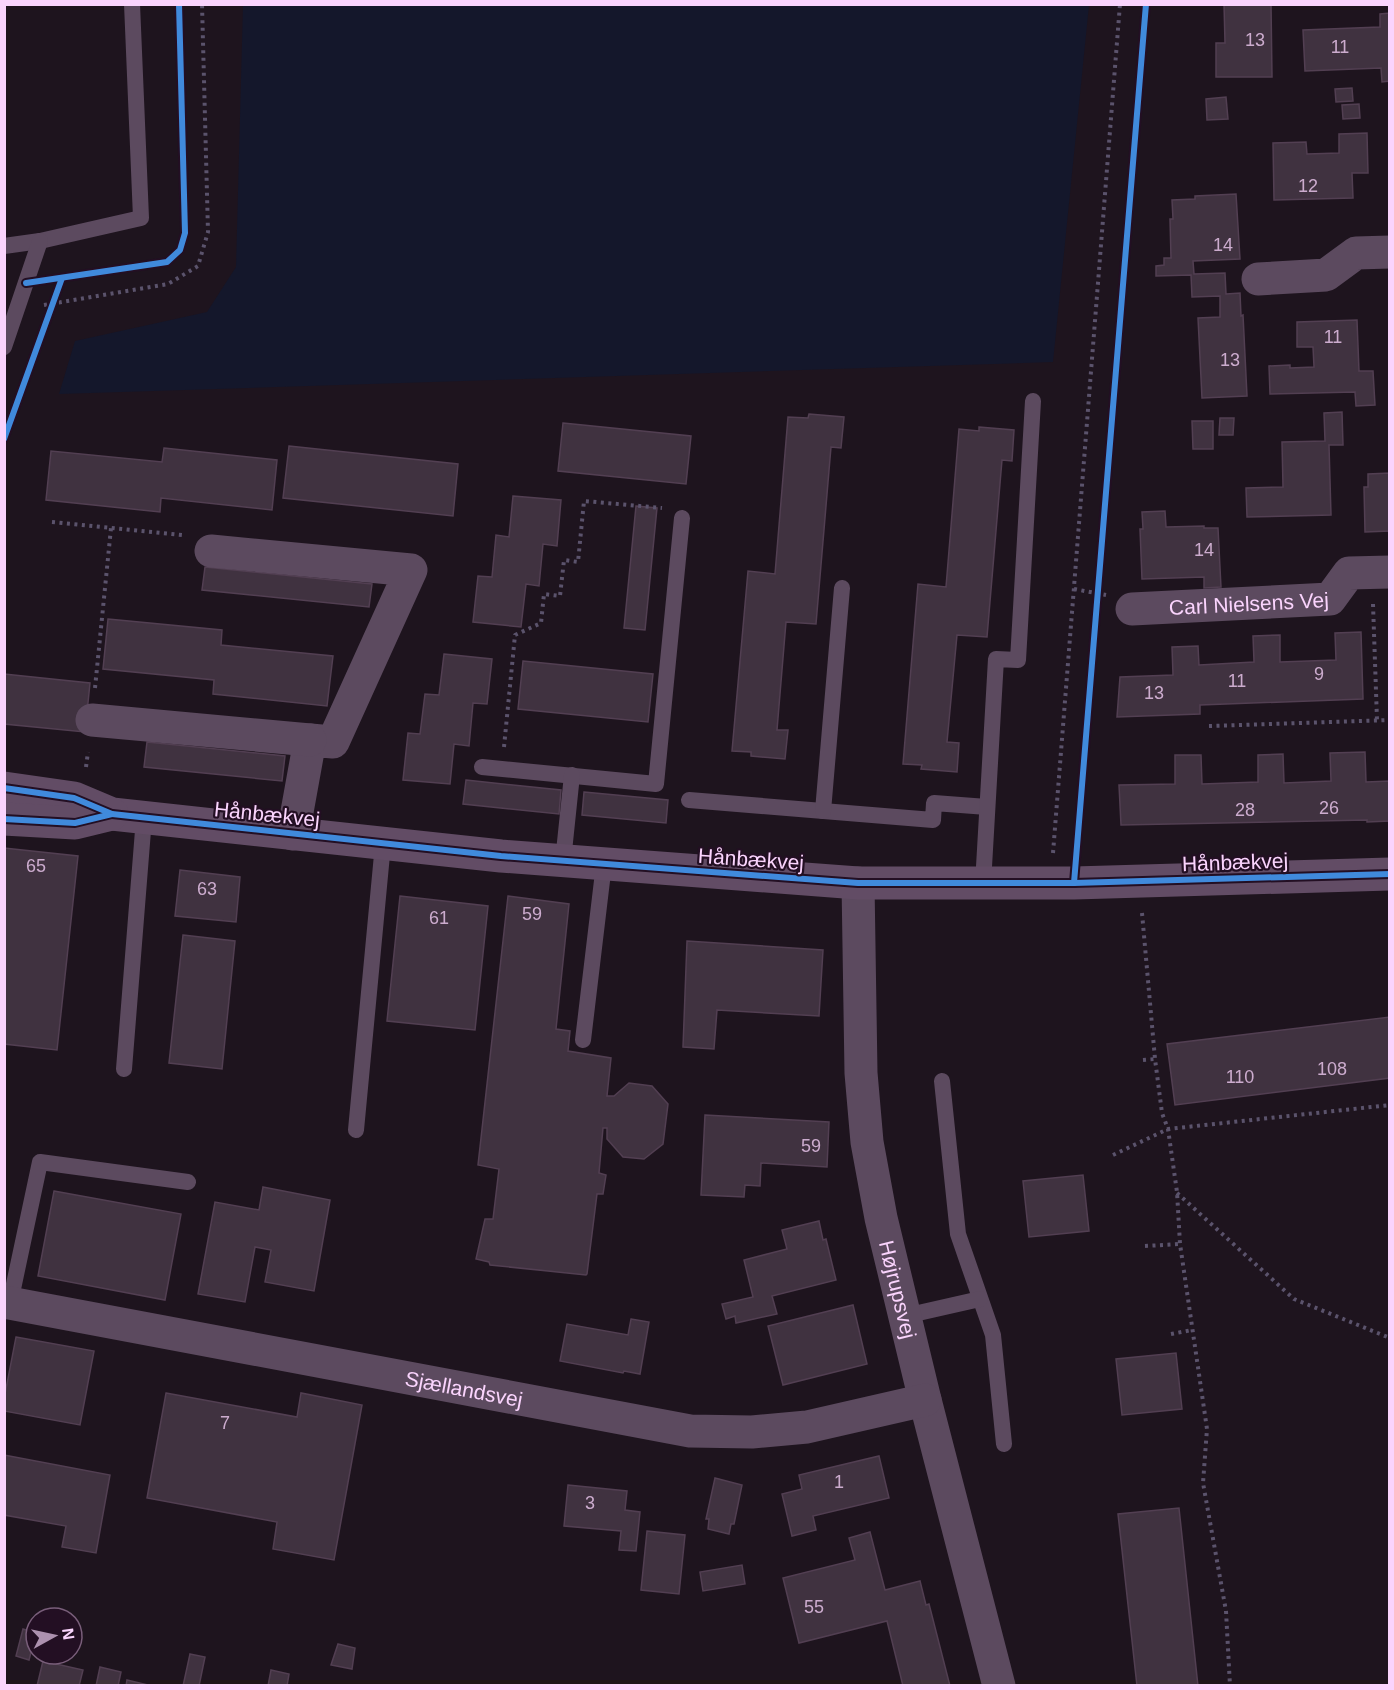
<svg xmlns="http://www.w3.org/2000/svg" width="1394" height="1690" viewBox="0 0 1394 1690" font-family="Arial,sans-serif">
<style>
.green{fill:#14172b}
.building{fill:#403240;stroke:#523f52;stroke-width:1.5}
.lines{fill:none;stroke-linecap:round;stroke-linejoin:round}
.path{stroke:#5b536c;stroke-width:4;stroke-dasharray:3 4.5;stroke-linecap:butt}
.lane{stroke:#5c4a5f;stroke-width:16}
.street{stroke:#5c4a5f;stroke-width:33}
.secondary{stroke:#624c65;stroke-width:33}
.cycleway-casing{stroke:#230f23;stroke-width:10}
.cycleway{stroke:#408adc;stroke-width:6}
.labels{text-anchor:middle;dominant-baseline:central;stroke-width:4.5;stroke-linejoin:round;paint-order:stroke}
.number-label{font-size:18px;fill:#ccacce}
.street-label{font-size:21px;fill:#fad4fd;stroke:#230f23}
</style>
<rect width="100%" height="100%" fill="#1e141e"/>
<polygon class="green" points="243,5 1089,5 1053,362 59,394 75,341 207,312 236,267"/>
<g class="building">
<polygon points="1224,4 1271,4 1272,77 1216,77 1216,43 1225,43"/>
<polygon points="1390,13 1390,81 1382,82 1381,68 1305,71 1303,30 1380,27 1380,14"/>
<polygon points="1352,88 1353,101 1336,102 1335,89"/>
<polygon points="1226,97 1228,119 1207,120 1206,99"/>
<polygon points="1359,104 1360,118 1343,119 1342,105"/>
<polygon points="1367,133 1368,173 1352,173 1353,198 1274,200 1273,143 1306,142 1307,154 1339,153 1339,134"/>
<polygon points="1236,194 1240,259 1193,261 1194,274 1225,273 1226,294 1240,293 1241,316 1243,315 1247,396 1202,398 1198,318 1220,317 1220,296 1192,297 1191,275 1156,276 1156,266 1164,265 1164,258 1171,258 1170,219 1173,219 1172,200 1195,199 1195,196"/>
<polygon points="1357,320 1359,371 1373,371 1375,405 1356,406 1355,392 1270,394 1269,366 1290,365 1290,368 1314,367 1313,347 1297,347 1297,322"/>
<polygon points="1342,412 1343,445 1329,445 1331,515 1247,517 1246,488 1283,487 1282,442 1325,441 1324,413"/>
<polygon points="809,414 844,417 841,448 831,447 816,624 786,622 777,730 788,730 785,759 751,756 751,752 732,751 748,571 775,574 788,417 808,418"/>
<polygon points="1220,418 1234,418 1233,435 1219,435"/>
<polygon points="1192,421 1213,421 1213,449 1193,449"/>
<polygon points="563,423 691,436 686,484 558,471"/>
<polygon points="979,427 1014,430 1012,461 1002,460 987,637 957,635 947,742 959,743 957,772 921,769 922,765 903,764 918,584 946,587 959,429 979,431"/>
<polygon points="289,446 458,464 453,516 283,498"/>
<polygon points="164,448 277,460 272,510 161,498 160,512 46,500 51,451 162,462"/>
<polygon points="1390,473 1390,531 1365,532 1364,487 1368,487 1368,474"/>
<polygon points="513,496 561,500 557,546 543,544 539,586 526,584 521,627 473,622 478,576 492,577 496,535 509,537"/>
<polygon points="636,506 657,508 645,630 624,628"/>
<polygon points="1165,511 1166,527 1204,526 1204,528 1218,528 1221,587 1204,588 1204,577 1142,579 1140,529 1143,529 1142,512"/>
<polygon points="205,567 372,584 369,607 202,590"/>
<polygon points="108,619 222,630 221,645 333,656 327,706 213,694 214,680 103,669"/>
<polygon points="1361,632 1363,699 1200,705 1200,714 1117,717 1120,677 1173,675 1172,647 1198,646 1199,665 1254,662 1253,636 1280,635 1280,662 1336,660 1335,633"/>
<polygon points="444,654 492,659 487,704 473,703 469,746 454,744 450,784 403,780 408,733 420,734 425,694 439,695"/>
<polygon points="523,661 653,674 648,722 518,709"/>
<polygon points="4,674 90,683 85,732 4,724"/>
<polygon points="147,742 285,756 282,781 144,767"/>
<polygon points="1365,752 1366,782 1390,781 1390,821 1367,822 1367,820 1121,825 1119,785 1175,784 1175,755 1201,755 1202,784 1258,782 1258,755 1283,754 1284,783 1331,781 1330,753"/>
<polygon points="466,780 561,790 559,814 463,804"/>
<polygon points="584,792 668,800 666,823 582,815"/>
<polygon points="4,848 78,856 57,1050 4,1044"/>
<polygon points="180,870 240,877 236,922 175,916"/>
<polygon points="400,896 488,906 475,1030 387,1021"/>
<polygon points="508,896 569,904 556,1029 570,1031 568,1051 611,1058 607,1096 614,1096 629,1083 652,1086 668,1104 663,1144 644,1159 623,1157 607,1139 607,1128 603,1128 599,1173 606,1175 603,1194 597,1194 587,1274 586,1275 490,1265 489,1262 476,1259 485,1219 493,1219 499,1169 478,1165"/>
<polygon points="183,935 235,941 222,1069 169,1063"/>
<polygon points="687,941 823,950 819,1016 717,1010 714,1049 683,1047"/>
<polygon points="1390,1017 1390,1078 1175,1105 1167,1044"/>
<polygon points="705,1115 829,1122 827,1167 761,1163 760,1186 745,1185 744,1197 701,1195"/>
<polygon points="1083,1175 1089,1231 1029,1237 1023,1181"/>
<polygon points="263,1187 330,1200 314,1291 265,1282 271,1250 255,1247 245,1302 198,1294 215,1202 259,1210"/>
<polygon points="54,1191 181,1214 165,1300 38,1276"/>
<polygon points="819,1221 823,1240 826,1239 836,1280 772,1296 777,1314 736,1323 735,1316 726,1319 722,1304 753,1297 744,1260 787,1249 782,1230"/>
<polygon points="853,1305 867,1364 783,1385 768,1326"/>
<polygon points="631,1319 649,1322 640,1374 624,1371 623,1373 560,1361 567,1324 628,1335"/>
<polygon points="16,1337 94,1351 80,1425 4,1411 4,1399"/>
<polygon points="1176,1353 1182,1409 1122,1415 1116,1359"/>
<polygon points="166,1393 297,1417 301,1393 362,1405 334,1560 273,1549 277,1522 147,1498"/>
<polygon points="4,1455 110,1475 96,1553 62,1547 66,1526 4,1515"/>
<polygon points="879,1456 889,1498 813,1516 816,1530 792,1536 782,1494 802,1489 799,1475"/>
<polygon points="715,1478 742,1485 734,1524 731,1524 729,1534 708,1529 709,1519 706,1519"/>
<polygon points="568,1485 627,1491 625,1510 640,1512 636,1551 619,1550 621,1531 564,1526"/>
<polygon points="1179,1508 1198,1686 1137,1686 1118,1514"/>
<polygon points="647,1531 685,1535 679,1594 641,1590"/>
<polygon points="870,1532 885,1590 920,1581 926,1605 929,1604 950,1686 903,1686 887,1621 799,1643 783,1578 855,1560 849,1538"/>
<polygon points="742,1565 745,1584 703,1591 700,1572"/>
<polygon points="23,1629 36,1633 29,1660 16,1656"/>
<polygon points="338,1644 355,1648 352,1669 331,1665"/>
<polygon points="190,1654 205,1657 199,1686 183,1686"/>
<polygon points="43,1661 83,1670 79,1686 37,1686"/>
<polygon points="100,1667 121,1672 118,1686 96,1686"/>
<polygon points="271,1670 289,1674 287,1686 268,1686"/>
<polygon points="127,1680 152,1686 126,1686"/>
</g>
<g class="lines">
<g class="path">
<polyline points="44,305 168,284 198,266 208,232 202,4"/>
<polyline points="52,522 182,535"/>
<polyline points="1074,589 1106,595"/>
<polyline points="1373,604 1377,720"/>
<polyline points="95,688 111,528"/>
<polyline points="1209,726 1390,720"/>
<polyline points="504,747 515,635 541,623 544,594 560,596 564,560 578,562 584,501 662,508"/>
<polyline points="86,767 88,752"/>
<polyline points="1053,853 1120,4"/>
<polyline points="1142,913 1155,1059 1162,1113 1168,1129 1177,1192 1180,1244 1207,1429 1203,1483 1226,1611 1230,1686"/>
<polyline points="1143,1060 1155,1059"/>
<polyline points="1113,1155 1168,1129 1390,1105"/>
<polyline points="1177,1193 1294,1299 1390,1338"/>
<polyline points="1145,1246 1180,1244"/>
<polyline points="1171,1334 1192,1330"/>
</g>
<g class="lane">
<polyline points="4,246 40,241 141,218 132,4"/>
<polyline points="4,347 40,241"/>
<polyline points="482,767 656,784 682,518"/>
<polyline points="689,800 933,820 934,803 987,807"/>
<polyline points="823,811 842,588"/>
<polyline points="563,861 572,775"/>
<polyline points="983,884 996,659 1018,660 1033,401"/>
<polyline points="583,1040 604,864"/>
<polyline points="124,1069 144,818"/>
<polyline points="942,1081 958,1234 993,1335 1004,1444"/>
<polyline points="356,1130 383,844"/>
<polyline points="10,1303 40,1162 188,1182"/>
<polyline points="905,1316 980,1299"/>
</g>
<g class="street">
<polyline points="1258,279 1326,275 1356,253 1390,252"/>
<polyline points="211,551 411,570 333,742 310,740 293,834"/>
<path id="s1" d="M1132 609 1330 599 1349 573 1390 572"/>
<polyline points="92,720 310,740"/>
<path id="s2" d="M858 883 861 1073 867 1142 881 1218 925 1400 999 1686"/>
<path id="s3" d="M4 1302 690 1431 752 1432 807 1427 925 1400"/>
</g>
<g class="secondary">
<polyline points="4,788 74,798 112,814 501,856 858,883 1074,883 1390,874"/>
<polyline points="4,819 75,823 112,814"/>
</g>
<g class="cycleway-casing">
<g id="cycleway">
<polyline points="26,283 167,262 180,250 185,233 179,4"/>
<polyline points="4,439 62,278"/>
<polyline points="4,788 74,798 112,814 501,856 858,883 1074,883 1390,874"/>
<polyline points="4,819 75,823 112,814"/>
<polyline points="1074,883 1146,4"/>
</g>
</g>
<use href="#cycleway" class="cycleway"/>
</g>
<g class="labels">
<g class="number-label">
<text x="1255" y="40">13</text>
<text x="1340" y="47">11</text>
<text x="1308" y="186">12</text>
<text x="1223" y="245">14</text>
<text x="1333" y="337">11</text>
<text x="1230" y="360">13</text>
<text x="1204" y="550">14</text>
<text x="1319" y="674">9</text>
<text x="1237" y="681">11</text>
<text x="1154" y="693">13</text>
<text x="1329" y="808">26</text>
<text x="1245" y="810">28</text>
<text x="36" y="866">65</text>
<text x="207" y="889">63</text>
<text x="532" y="914">59</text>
<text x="439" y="918">61</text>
<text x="1332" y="1069">108</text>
<text x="1240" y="1077">110</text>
<text x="811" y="1146">59</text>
<text x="225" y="1423">7</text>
<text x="839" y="1482">1</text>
<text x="590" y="1503">3</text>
<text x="814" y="1607">55</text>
</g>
<g class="street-label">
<text stroke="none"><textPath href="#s1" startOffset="117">Carl Nielsens Vej</textPath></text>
<text transform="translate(267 814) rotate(6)">Hånbækvej</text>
<text transform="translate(751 859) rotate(4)">Hånbækvej</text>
<text transform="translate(1235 862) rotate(-2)">Hånbækvej</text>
<text stroke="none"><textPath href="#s2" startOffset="410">Højrupsvej</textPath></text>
<text stroke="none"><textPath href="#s3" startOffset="468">Sjællandsvej</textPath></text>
</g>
</g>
<rect width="1394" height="1690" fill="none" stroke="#fad4fd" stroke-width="12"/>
<g transform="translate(54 1636) rotate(82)"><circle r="28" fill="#230f23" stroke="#795e7a" stroke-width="1.5"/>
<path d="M0-4.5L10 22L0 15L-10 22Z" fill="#ad91af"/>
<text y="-9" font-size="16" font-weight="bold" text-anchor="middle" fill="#fad4fd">N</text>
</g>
</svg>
